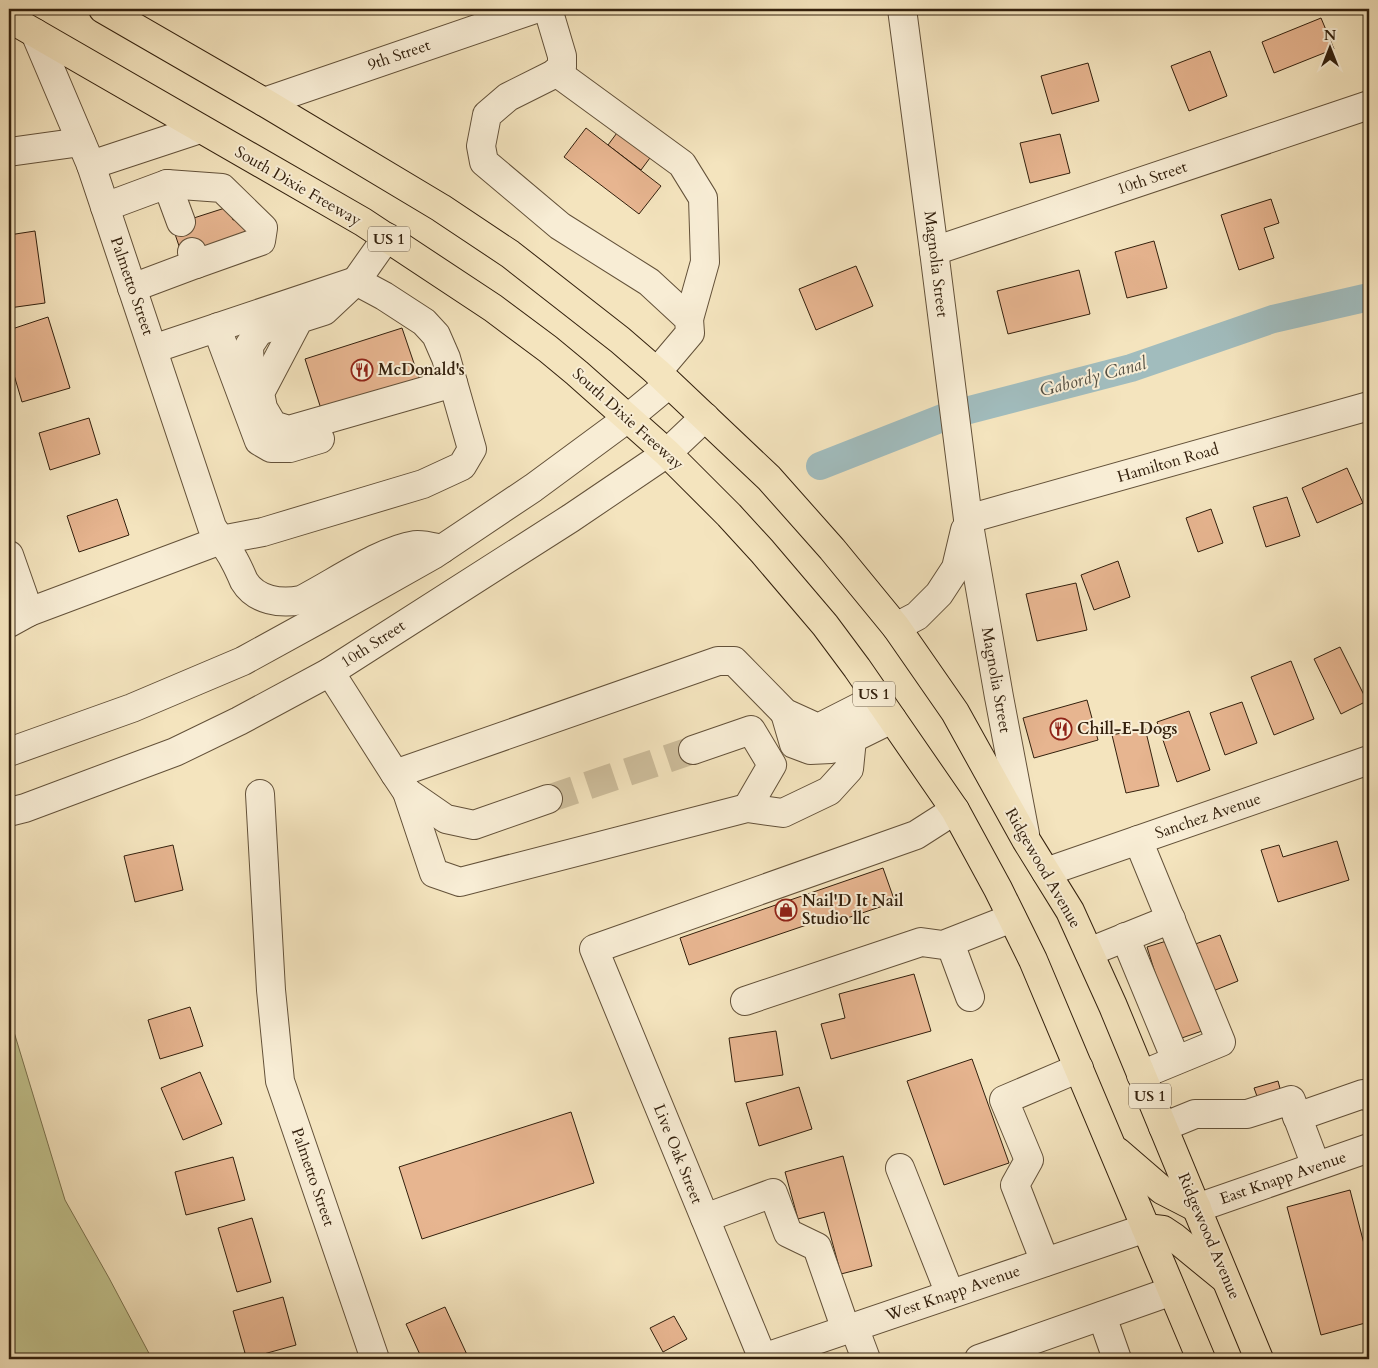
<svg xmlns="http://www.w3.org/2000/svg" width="1378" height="1368" viewBox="0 0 1378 1368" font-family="Cardo,serif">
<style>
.green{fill:#c1c28d;stroke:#7a714d}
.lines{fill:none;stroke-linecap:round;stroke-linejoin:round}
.canal{stroke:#a1bcbd;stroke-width:28}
.building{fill:#e7b590;stroke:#33200d}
.minor-tunnel{stroke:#cdbd9b;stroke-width:28;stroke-dasharray:28 14;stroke-linecap:butt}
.minor-casing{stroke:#635139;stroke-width:30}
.major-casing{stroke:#33200d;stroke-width:30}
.minor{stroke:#f8edd5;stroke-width:28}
.major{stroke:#f4e4be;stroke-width:28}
.labels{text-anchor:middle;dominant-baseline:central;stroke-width:4;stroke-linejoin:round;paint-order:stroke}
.shield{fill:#f8edd5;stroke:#6e5e49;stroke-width:1}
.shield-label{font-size:15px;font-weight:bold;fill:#33200d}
.street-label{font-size:16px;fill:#33200d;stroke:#f8edd5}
.poi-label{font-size:16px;font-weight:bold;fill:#33200d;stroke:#f8edd5;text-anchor:start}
.water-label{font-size:18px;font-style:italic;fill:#544f42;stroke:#f8edd5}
</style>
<rect width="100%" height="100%" fill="#f4e4be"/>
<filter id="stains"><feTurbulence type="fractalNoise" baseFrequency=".004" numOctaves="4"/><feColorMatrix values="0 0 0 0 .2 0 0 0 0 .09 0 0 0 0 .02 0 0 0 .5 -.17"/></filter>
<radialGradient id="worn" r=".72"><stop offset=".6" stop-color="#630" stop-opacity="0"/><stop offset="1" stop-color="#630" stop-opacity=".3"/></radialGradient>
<polygon class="green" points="9,970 14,1032 65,1200 109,1278 152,1359 9,1359"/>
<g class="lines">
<polyline class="canal" points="820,466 950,415 1131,368 1273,319 1369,297"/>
</g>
<g class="building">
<polygon points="1362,9 1369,9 1369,34"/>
<polygon points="1321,18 1334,49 1274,73 1262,42"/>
<polygon points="1210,51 1227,96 1189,111 1171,66"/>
<polygon points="1088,63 1099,101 1052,114 1041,76"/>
<polygon points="628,118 661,143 641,170 608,145"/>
<polygon points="586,128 661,186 639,214 564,157"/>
<polygon points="1060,134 1070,173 1030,183 1020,143"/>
<polygon points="1271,199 1279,223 1264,228 1274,258 1239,270 1221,215"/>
<polygon points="228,207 233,220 241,218 247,234 182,255 172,225"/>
<polygon points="35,231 45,303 9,308 9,235"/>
<polygon points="1154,241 1167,288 1127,298 1115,252"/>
<polygon points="856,266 873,306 816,330 799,289"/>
<polygon points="1079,270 1090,314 1008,334 997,291"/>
<polygon points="48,317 70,388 22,402 9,358 9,330"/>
<polygon points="402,328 421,384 323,415 305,359"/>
<polygon points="89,418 100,454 50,470 39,433"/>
<polygon points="1347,468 1363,503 1317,523 1302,488"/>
<polygon points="1287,497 1300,536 1266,547 1253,507"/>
<polygon points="117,499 129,535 79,552 67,516"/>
<polygon points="1211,509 1223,543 1198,552 1186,518"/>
<polygon points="1118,561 1130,597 1094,610 1081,575"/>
<polygon points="1076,583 1087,630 1037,641 1026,594"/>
<polygon points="1340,647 1367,701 1341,714 1314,659"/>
<polygon points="1291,661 1314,719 1274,735 1251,677"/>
<polygon points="1087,700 1098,740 1034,758 1023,718"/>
<polygon points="1242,702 1257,743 1225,755 1210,713"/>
<polygon points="1189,711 1210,770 1177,782 1157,722"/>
<polygon points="1145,728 1159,786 1126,793 1112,735"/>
<polygon points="1337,841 1349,880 1278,902 1261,850 1279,845 1283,857"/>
<polygon points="173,845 183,890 135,902 124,856"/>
<polygon points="883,868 895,902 832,923 830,917 689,965 680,938"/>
<polygon points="1220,935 1238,981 1208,993 1190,946"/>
<polygon points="1173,939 1202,1031 1176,1040 1147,947"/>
<polygon points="914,974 931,1031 831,1059 821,1024 845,1018 839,994"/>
<polygon points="190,1007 203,1046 160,1059 148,1020"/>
<polygon points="776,1031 783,1075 735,1082 729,1038"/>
<polygon points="972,1059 1009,1163 944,1185 907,1081"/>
<polygon points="200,1072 222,1124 183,1140 161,1088"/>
<polygon points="1278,1081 1281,1092 1258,1099 1254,1088"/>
<polygon points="799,1087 812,1129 759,1146 746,1103"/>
<polygon points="571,1112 594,1183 422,1239 399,1167"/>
<polygon points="843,1156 872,1266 841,1274 824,1212 798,1219 785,1172"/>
<polygon points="233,1157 245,1200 186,1215 175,1172"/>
<polygon points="1350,1190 1369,1263 1369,1322 1321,1335 1287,1207"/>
<polygon points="252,1218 271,1282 237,1292 218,1228"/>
<polygon points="283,1297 296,1345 253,1357 254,1359 222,1359 245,1353 233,1311"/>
<polygon points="445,1307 469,1359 422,1359 406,1324"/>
<polygon points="674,1316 687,1339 663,1352 650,1328"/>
</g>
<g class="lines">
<polyline class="minor-tunnel" points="548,799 693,750"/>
<g class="minor-casing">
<g id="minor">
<polyline points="548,9 562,56 562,67 554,74 508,97 487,115 481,146 484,162 560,226 649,282 689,319 690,333 657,372"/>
<polyline points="902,9 934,251 968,519 999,697 1025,834"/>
<path d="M35 33 91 165 212 527C219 538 228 548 234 560 238 567 241 574 244 581 256 601 281 604 301 600 333 584 381 550 415 545 423 544 433 547 442 549"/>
<polyline points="556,72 682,164 703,198 705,262 689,319"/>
<polyline points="264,102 535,9"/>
<polyline points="9,152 81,142"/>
<polyline points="91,165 200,129"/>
<polyline points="167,184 222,188 263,228 261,241 196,264"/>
<polyline points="105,207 167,184 181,222"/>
<polyline points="387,237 356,281 324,311 299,319 260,393 263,408 273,425 289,430 453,383"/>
<polyline points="934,251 1369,105"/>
<polyline points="132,288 196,264 192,252"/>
<polyline points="218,327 219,334 259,441 271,448 290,448 320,439"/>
<polyline points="260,393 250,372 249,346 259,331 291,321"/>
<polyline points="968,519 1369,406"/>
<polyline points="9,555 29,612"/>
<polyline points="9,623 29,612 221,540 263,532 423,484 462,466 472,449 446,358 436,335 424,322 384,296 356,281 153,349"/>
<polyline points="896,627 917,616 939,594 956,568 965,530"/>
<polyline points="330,672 395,774 718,661 734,661 785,713 818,728 877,698"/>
<polyline points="785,713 794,744 810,750 831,749 892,719"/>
<polyline points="693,750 751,730 772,765 747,808"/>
<polyline points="9,752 132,708 243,661 323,617 433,555 533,488 628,418 669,384"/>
<polyline points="395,774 407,792 434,873 460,882 747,808 783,813 829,791 849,769 852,739"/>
<polyline points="407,792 446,819 474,825 548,799"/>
<polyline points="260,794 271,990 280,1081 375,1359"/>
<polyline points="9,812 25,808 175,752 239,721 330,672 571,518 667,453 705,417"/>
<polyline points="1138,840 1221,1042 1141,1075"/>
<polyline points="1046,872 1369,760"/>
<polyline points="1125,937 1176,1060"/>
<polyline points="950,943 970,997"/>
<polyline points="1089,952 1171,919"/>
<polyline points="745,1001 921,942 943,945 1012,918"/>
<polyline points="1297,1117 1363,1094 1369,1097"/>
<polyline points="1163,1127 1195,1114 1247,1114 1291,1100 1316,1166"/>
<polyline points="900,1168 950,1294"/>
<polyline points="1197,1208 1369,1148"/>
<polyline points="705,1218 773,1193 788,1233 817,1247 846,1330"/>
<polyline points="1045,1262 1015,1185 1029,1160 1004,1100 1079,1068"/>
<polyline points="1102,1316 1117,1359"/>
<polyline points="854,1327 866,1359"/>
<polyline points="760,1359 1146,1228"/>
<polyline points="763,1359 594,949 916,835 955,810"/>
<polyline points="979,1359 1172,1291"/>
</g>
</g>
<g class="major-casing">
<g id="major">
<polyline points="103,9 264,102 441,208 510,254 620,340 657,372 769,478 832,549 896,627 955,712 1026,840 1070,911 1113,1006 1259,1359"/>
<polyline points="9,18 363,222 493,308 548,349 577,373 667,453 729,515 762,551 825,625 857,668 955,810 998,889 1033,960 1201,1359"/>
<polyline points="1118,1152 1162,1190 1197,1208"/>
<polyline points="1146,1228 1163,1230 1175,1238 1225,1279"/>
</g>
</g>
<use href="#minor" class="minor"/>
<use href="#major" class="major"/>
</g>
<defs>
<g id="restaurant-ring" transform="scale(1.125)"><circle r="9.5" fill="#f8edd5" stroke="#8f2418" stroke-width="1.5"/><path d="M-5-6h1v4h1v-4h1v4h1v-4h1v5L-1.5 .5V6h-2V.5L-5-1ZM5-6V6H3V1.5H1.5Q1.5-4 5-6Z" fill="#8f2418"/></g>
<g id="shop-ring" transform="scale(1.125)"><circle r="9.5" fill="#f8edd5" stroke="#8f2418" stroke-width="1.5"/><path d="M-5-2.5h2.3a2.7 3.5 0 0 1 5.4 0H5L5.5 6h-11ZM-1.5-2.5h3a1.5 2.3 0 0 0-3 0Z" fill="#8f2418"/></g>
</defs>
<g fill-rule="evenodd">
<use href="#restaurant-ring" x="362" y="370"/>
<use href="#restaurant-ring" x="1061" y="729"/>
<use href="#shop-ring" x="786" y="910"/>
</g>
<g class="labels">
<g class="shield">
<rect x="368" y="226.5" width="42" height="25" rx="4"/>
<rect x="853" y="681.5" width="42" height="25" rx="4"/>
<rect x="1129" y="1083.5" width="42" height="25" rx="4"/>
</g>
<g class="shield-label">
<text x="389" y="239">US 1</text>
<text x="874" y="694">US 1</text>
<text x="1150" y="1096">US 1</text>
</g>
<g class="street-label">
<text transform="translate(399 55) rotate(-19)">9th Street</text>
<text transform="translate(1152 178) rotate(-19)">10th Street</text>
<text transform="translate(298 186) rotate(30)">South Dixie Freeway</text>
<text transform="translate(936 264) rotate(83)">Magnolia Street</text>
<text transform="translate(132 286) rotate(71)">Palmetto Street</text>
<text transform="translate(628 419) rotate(42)">South Dixie Freeway</text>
<text transform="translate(1168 463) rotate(-16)">Hamilton Road</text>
<text transform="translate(373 644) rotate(-33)">10th Street</text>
<text transform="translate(996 680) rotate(80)">Magnolia Street</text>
<text transform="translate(1208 816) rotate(-19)">Sanchez Avenue</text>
<text transform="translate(1043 868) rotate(60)">Ridgewood Avenue</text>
<text transform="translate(678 1154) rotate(68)">Live Oak Street</text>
<text transform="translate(313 1177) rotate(71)">Palmetto Street</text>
<text transform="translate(1283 1178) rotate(-19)">East Knapp Avenue</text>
<text transform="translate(1209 1236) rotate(67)">Ridgewood Avenue</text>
<text transform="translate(953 1293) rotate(-19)">West Knapp Avenue</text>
</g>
<g class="poi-label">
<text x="378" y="370">McDonald's</text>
<text x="1077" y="729">Chill-E-Dogs</text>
<text x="802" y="901">Nail'D It Nail<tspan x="802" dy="18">Studio llc</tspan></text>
</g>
<g class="water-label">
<text transform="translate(1093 377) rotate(-15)">Gabordy Canal</text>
</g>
</g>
<rect width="1378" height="1368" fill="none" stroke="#f4e4be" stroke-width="30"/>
<rect x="10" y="10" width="1358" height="1348" fill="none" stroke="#33200d" stroke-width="2.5"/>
<rect x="15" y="15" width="1348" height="1338" fill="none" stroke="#33200d"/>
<g transform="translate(1330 48)" stroke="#f8edd5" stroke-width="4" paint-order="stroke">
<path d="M0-4L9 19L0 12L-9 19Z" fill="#33200d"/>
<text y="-8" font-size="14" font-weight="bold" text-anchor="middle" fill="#33200d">N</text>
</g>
<rect width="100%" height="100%" filter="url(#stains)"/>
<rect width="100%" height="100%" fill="url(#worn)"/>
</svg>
